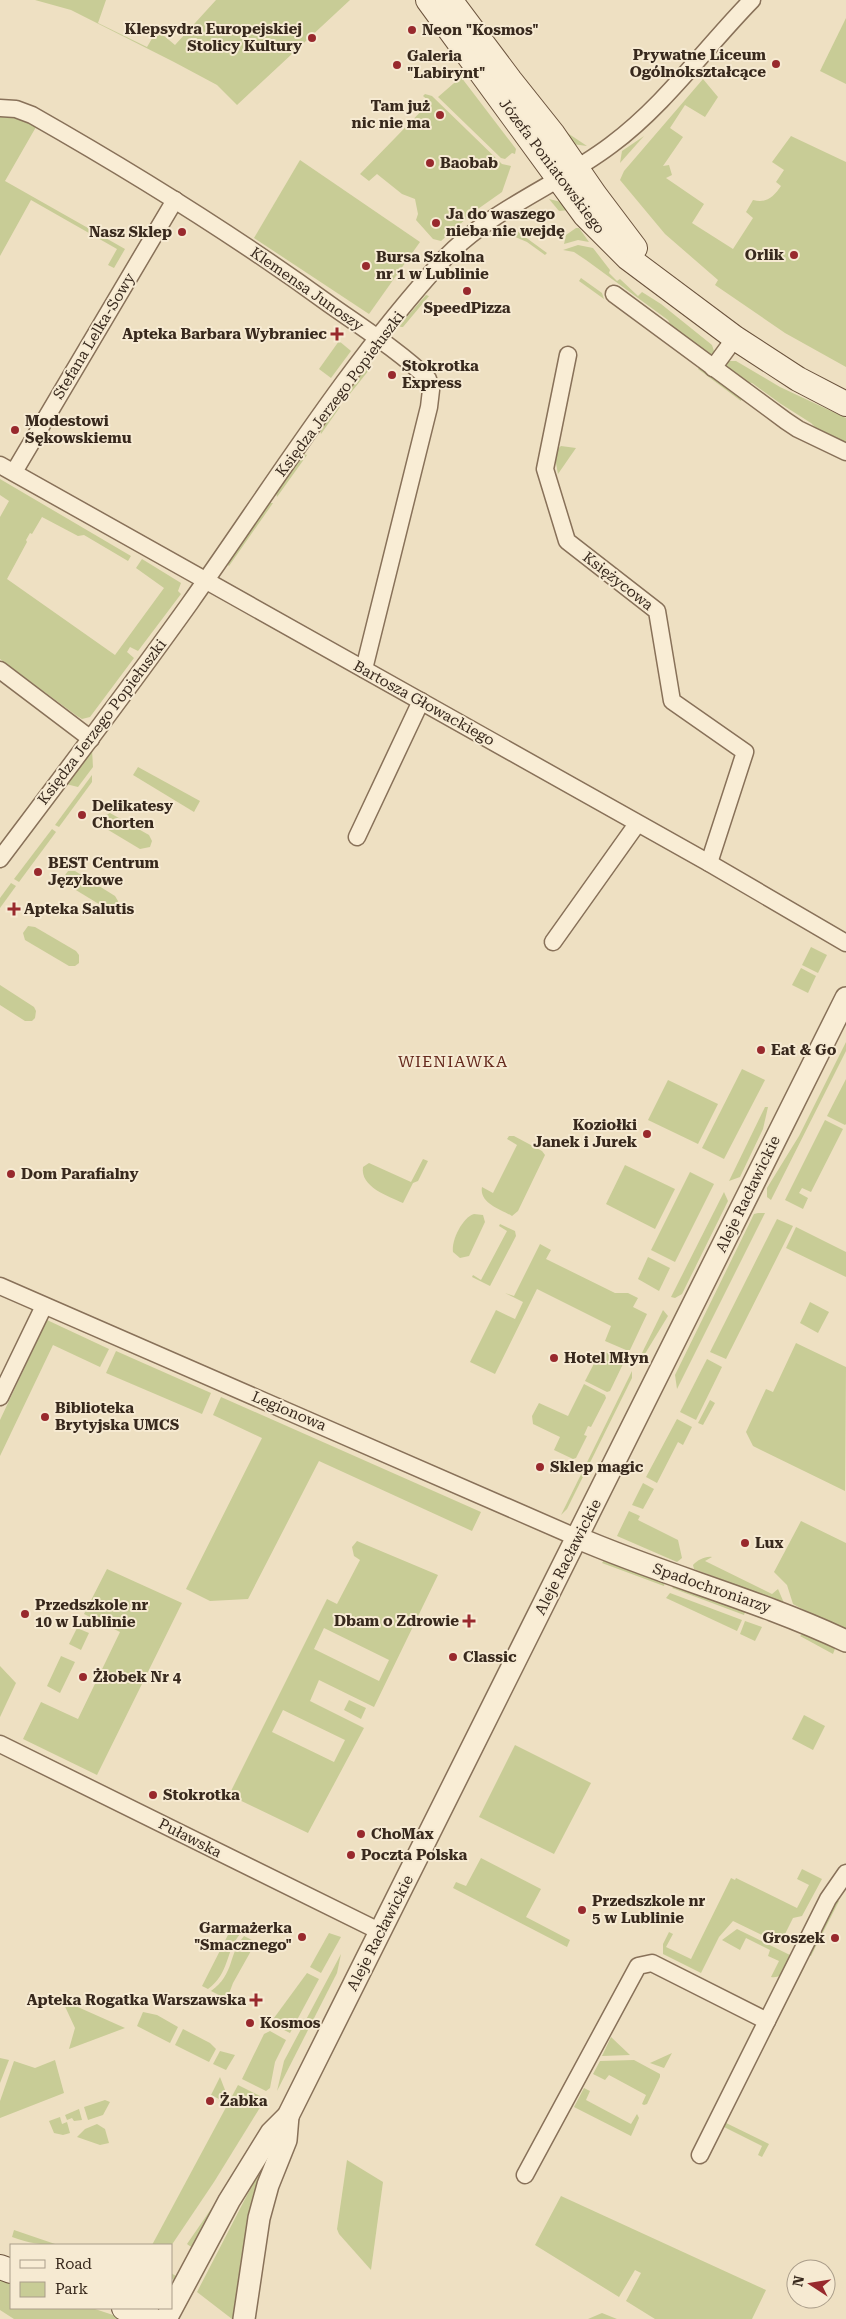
<svg xmlns="http://www.w3.org/2000/svg" width="846" height="2319" viewBox="0 0 846 2319" font-family="'Roboto Serif',serif">
<style>
.green{fill:#c8cc96;fill-rule:evenodd}
.lines{fill:none;stroke-linecap:round;stroke-linejoin:round}
.minor-casing{stroke:#887159;stroke-width:19}
.tertiary-casing{stroke:#887159;stroke-width:24}
.secondary-casing{stroke:#6a523c;stroke-width:26}
.minor{stroke:#f9edd5;stroke-width:16}
.tertiary{stroke:#f9edd5;stroke-width:21}
.secondary{stroke:#f9edd5;stroke-width:24}
.poi-dot{fill:#98292d;stroke:#f6ead2;stroke-width:2}
.labels{text-anchor:middle;dominant-baseline:central;stroke-width:4;stroke-linejoin:round;paint-order:stroke}
.poi-label{font-size:15px;font-weight:bold;fill:#38291d;stroke:#f6ead2;text-anchor:start}
.street-label{font-size:15px;fill:#38291d;stroke:#f6ead2}
.neighbourhood-label{font-size:16px;letter-spacing:1px;fill:#65291d;stroke:#f6ead2}
</style>
<rect width="100%" height="100%" fill="#eee0c2"/>
<g class="green">
<polygon points="35,0 106,0 98,23 147,47 157,30 175,45 216,0 350,0 237,105 217,85 174,62 71,10"/>
<polygon points="846,18 846,84 820,71"/>
<polygon points="461,77 516,149 515,154 512,153 505,159 501,158 438,97"/>
<path d="M703 79 718 97 705 117 685 105 670 128 683 137 663 166 669 165 672 175 666 178 704 204 692 223 733 249 753 218 746 212 753 200C767 204 774 196 781 186L776 182 784 170 772 162 791 136 846 162V367L785 333 715 285 718 280 665 234 620 180 624 171Z"/>
<polygon points="425,94 432,96 502,164 511,166 502,192 475,211 441,241 433,239 416,220 418,214 415,199 402,194 377,174 369,181 360,174 430,102 423,96"/>
<polygon points="0,116 13,116 36,127 5,181 125,249 114,268 108,265 117,249 31,200 0,256"/>
<polygon points="566,132 587,146 572,144"/>
<polygon points="644,136 620,163 622,151"/>
<polygon points="300,160 420,242 369,314 254,238"/>
<polygon points="549,199 561,202 570,210 559,211"/>
<polygon points="576,228 579,228 589,242 578,240 564,244 566,235"/>
<polygon points="517,231 547,253 545,255 527,242 513,236 513,232"/>
<polygon points="578,245 593,248 610,270 609,273 617,281 620,279 638,296 642,292 661,304 712,345 715,354 712,357 674,332 668,320 586,260 574,252 563,250"/>
<polygon points="581,278 602,293 604,299 579,281"/>
<polygon points="426,295 429,296 403,327 401,327 399,326"/>
<polygon points="339,341 351,351 331,378 319,369"/>
<polygon points="727,361 736,361 780,387 846,418 846,444 821,433 811,423 781,404 752,383 740,381 724,365"/>
<polygon points="367,366 369,370 345,400 344,397"/>
<polygon points="700,366 742,397 741,401 698,369"/>
<polygon points="337,406 340,407 321,434 320,430"/>
<polygon points="561,446 576,448 558,474 554,452"/>
<polygon points="303,454 307,455 277,497 276,493"/>
<polygon points="0,479 131,556 128,561 84,535 78,536 42,517 32,534 30,533 26,540 27,542 7,579 115,655 164,588 136,568 142,559 181,583 178,591 181,594 138,651 130,647 127,652 134,658 90,717 82,719 77,716 0,659 0,517 9,501 0,495"/>
<polygon points="269,503 273,503 229,566 227,564"/>
<polygon points="92,749 93,767 78,787 66,784"/>
<polygon points="138,767 200,801 194,812 133,775"/>
<polygon points="92,775 92,782 59,827 55,825"/>
<polygon points="110,813 149,835 152,841 150,847 140,849 105,828 102,824 103,817"/>
<polygon points="52,829 56,832 19,882 14,879"/>
<polygon points="68,871 75,871 115,896 118,901 117,905 111,909 107,909 66,884 63,878"/>
<polygon points="11,883 16,886 0,908 0,898"/>
<polygon points="28,926 35,927 76,951 79,955 79,963 75,966 69,966 25,940 23,933"/>
<polygon points="811,947 827,955 818,973 802,965"/>
<polygon points="801,968 816,976 808,993 792,985"/>
<polygon points="0,985 34,1007 36,1011 35,1018 32,1021 25,1021 0,1005"/>
<polygon points="846,1042 846,1051 771,1200 767,1197 767,1188 799,1136"/>
<polygon points="742,1069 765,1080 724,1159 702,1148"/>
<polygon points="846,1079 846,1124 845,1125 827,1116"/>
<polygon points="668,1080 718,1104 698,1144 648,1120"/>
<polygon points="765,1107 768,1107 763,1129 740,1177 729,1181"/>
<polygon points="825,1120 843,1129 811,1192 802,1188 799,1193 808,1198 803,1209 785,1200"/>
<path d="M509 1136H514L542 1151 545 1155 518 1211 512 1216C500 1209 479 1203 482 1187L493 1193 517 1145 507 1139Z"/>
<path d="M423 1159 428 1161 418 1181 413 1183 403 1203C388 1196 360 1187 363 1167L369 1163 411 1182Z"/>
<polygon points="625,1165 675,1189 655,1229 606,1204"/>
<polygon points="690,1172 714,1184 675,1262 651,1250"/>
<polygon points="724,1192 728,1201 682,1294 675,1298 671,1297"/>
<polygon points="758,1213 765,1213 677,1389 675,1375 754,1214"/>
<path d="M474 1214 483 1215 485 1222 469 1256 460 1258 453 1252C451 1240 463 1217 474 1214Z"/>
<polygon points="777,1219 793,1226 726,1359 710,1352"/>
<polygon points="500,1224 515,1231 516,1236 490,1286 472,1277 473,1275 481,1280 507,1231 499,1226"/>
<polygon points="796,1227 846,1252 846,1277 786,1248"/>
<polygon points="540,1244 551,1250 546,1259 615,1293 628,1293 638,1298 633,1307 647,1314 630,1350 626,1350 605,1341 611,1326 537,1289 495,1374 470,1362 496,1310 515,1319 523,1302 505,1293 514,1296"/>
<polygon points="648,1257 670,1268 659,1291 638,1279"/>
<polygon points="810,1302 829,1312 818,1333 800,1323"/>
<polygon points="663,1310 668,1316 643,1357 640,1357"/>
<polygon points="47,1320 109,1349 100,1367 53,1345 0,1456 0,1420"/>
<polygon points="796,1343 846,1367 845,1491 753,1446 746,1432 766,1389 773,1392"/>
<polygon points="601,1350 622,1360 623,1364 610,1391 607,1392 585,1381"/>
<polygon points="116,1351 211,1393 202,1414 106,1373"/>
<polygon points="707,1359 722,1367 696,1420 680,1412"/>
<polygon points="632,1371 632,1378 567,1509 561,1515"/>
<polygon points="584,1384 605,1395 606,1398 591,1427 588,1426 584,1435 587,1436 576,1458 573,1459 554,1450 560,1437 533,1424 532,1416 539,1403 568,1416"/>
<polygon points="221,1397 481,1512 472,1531 319,1461 248,1599 210,1601 186,1589 262,1438 213,1415"/>
<polygon points="710,1400 715,1403 703,1425 698,1423"/>
<polygon points="677,1419 692,1427 683,1445 678,1442 657,1483 646,1477"/>
<polygon points="643,1483 654,1489 643,1509 632,1505"/>
<polygon points="629,1511 640,1516 638,1520 678,1540 682,1558 677,1562 617,1536"/>
<polygon points="801,1521 846,1543 846,1633 793,1604 787,1585 774,1572"/>
<path d="M357 1541 438 1575 374 1707 319 1680 310 1701 364 1728 308 1833 229 1795 327 1599 337 1604 360 1560 354 1556 352 1547ZM324 1628 389 1660 379 1681 314 1649ZM283 1710 345 1740 334 1762 272 1732Z"/>
<path d="M712 1557 705 1561 772 1594 778 1589 784 1603 694 1569 693 1565C698 1560 705 1556 712 1557Z"/>
<polygon points="604,1560 665,1582 664,1586 602,1563"/>
<polygon points="107,1569 182,1603 97,1775 23,1739 41,1702 78,1719 120,1632 84,1614"/>
<polygon points="676,1584 746,1609 744,1615 672,1588"/>
<polygon points="670,1593 742,1620 737,1631 666,1598"/>
<polygon points="745,1621 762,1627 755,1641 740,1634"/>
<polygon points="77,1628 89,1633 81,1650 69,1644"/>
<polygon points="804,1633 836,1646 833,1654 800,1636"/>
<polygon points="61,1656 75,1662 60,1693 47,1686"/>
<polygon points="0,1666 16,1683 0,1717"/>
<polygon points="349,1700 366,1708 361,1719 344,1710"/>
<polygon points="804,1715 825,1726 813,1750 792,1739"/>
<polygon points="515,1745 591,1783 554,1854 479,1817"/>
<polygon points="481,1858 541,1889 526,1917 570,1940 567,1947 453,1888 456,1882 466,1886"/>
<polygon points="802,1869 822,1879 802,1916 793,1918 782,1940 773,1939 774,1936 764,1936 733,1921 719,1937 701,1973 663,1954 663,1944 669,1932 673,1934 666,1947 691,1959 731,1878 735,1880 736,1878 797,1908 809,1885 797,1879"/>
<polygon points="836,1900 839,1901 811,1956 808,1955"/>
<path d="M231 1929 240 1934C225 1952 230 1973 208 1989L202 1986Z"/>
<path d="M737 1929 792 1956C787 1966 784 1979 771 1977L779 1961 768 1956 770 1950 746 1938 740 1950 722 1940Z"/>
<polygon points="329,1933 341,1937 321,1973 310,1967"/>
<path d="M244 1936 256 1942 233 1983 227 1999 211 1991C235 1974 228 1954 244 1936Z"/>
<polygon points="341,1954 337,1973 277,2091 284,2061"/>
<polygon points="803,1965 805,1966 745,2084 743,2083"/>
<polygon points="307,1973 319,1979 290,2033 276,2026 274,2018"/>
<polygon points="62,2000 125,2028 69,2049 75,2028"/>
<polygon points="143,2012 157,2015 178,2027 170,2043 137,2026"/>
<polygon points="183,2029 210,2043 216,2049 209,2062 175,2045"/>
<polygon points="270,2031 286,2040 275,2062 270,2088 266,2091 242,2079 264,2034"/>
<polygon points="611,2037 630,2055 602,2056"/>
<polygon points="220,2051 235,2055 226,2070 213,2064"/>
<polygon points="672,2053 664,2068 650,2063"/>
<polygon points="0,2058 9,2060 0,2083"/>
<polygon points="55,2060 64,2093 0,2118 0,2101 14,2061 35,2068"/>
<polygon points="634,2060 660,2074 660,2077 647,2104 644,2105 642,2104 646,2095 609,2075 605,2080 593,2074 600,2061"/>
<polygon points="220,2077 225,2090 221,2100 211,2095"/>
<polygon points="238,2085 262,2097 264,2101 214,2182 171,2246 152,2245"/>
<polygon points="584,2088 590,2091 586,2100 631,2124 637,2114 639,2118 631,2136 574,2107"/>
<polygon points="105,2100 110,2102 103,2115 88,2120 84,2107"/>
<polygon points="79,2109 82,2120 74,2121 72,2118 67,2120 65,2115"/>
<polygon points="60,2117 62,2124 67,2122 70,2133 63,2135 54,2133 49,2121"/>
<polygon points="722,2121 769,2144 762,2157 758,2155 762,2146 720,2125"/>
<polygon points="97,2124 105,2129 109,2143 100,2145 77,2137 85,2129"/>
<polygon points="347,2160 383,2182 371,2270 339,2234 337,2229"/>
<path d="M258 2174 261 2176C244 2222 239 2270 235 2319H232L197 2292Z"/>
<polygon points="220,2196 221,2197 177,2282 171,2278 171,2273 176,2276 194,2249 187,2244"/>
<polygon points="561,2196 766,2290 752,2319 655,2319 626,2301 641,2273 635,2270 619,2297 535,2245"/>
<path d="M14 2230 58 2245C41 2245 28 2243 12 2237Z"/>
<polygon points="0,2275 11,2279 11,2308 92,2308 119,2317 118,2319 14,2319 0,2310"/>
<polygon points="602,2313 617,2319 588,2319"/>
</g>
<g class="lines">
<g class="minor-casing">
<g id="minor">
<path d="M0 108 16 109 32 115C134 173 234 235 329 304 360 326 402 353 428 379L431 390 429 407 364 669"/>
<polyline points="614,294 786,421 798,429 846,452"/>
<polyline points="568,355 545,469 567,541 657,611 672,701 745,752 709,863"/>
<polyline points="713,368 735,338"/>
<polyline points="0,465 709,863 846,943"/>
<polyline points="14,472 175,200"/>
<polyline points="0,670 91,739"/>
<polyline points="357,837 421,701"/>
<path d="M0 859C64 774 128 690 190 603 272 487 348 364 444 259 491 209 557 186 611 145 665 105 705 48 752 0"/>
<polyline points="553,942 637,824"/>
<polyline points="0,1286 578,1538"/>
<polyline points="0,1397 44,1306"/>
<polyline points="0,1744 381,1932"/>
<polyline points="700,2155 828,1899 846,1873"/>
<polyline points="525,2175 638,1966 652,1963 767,2021"/>
</g>
</g>
<g class="tertiary-casing">
<g id="tertiary">
<path d="M578 1538C666 1576 759 1600 846 1641"/>
<polyline points="166,2319 229,2201 271,2133 288,2116 846,998"/>
<polyline points="244,2319 259,2218 268,2185 286,2140 288,2116"/>
</g>
</g>
<g class="secondary-casing">
<g id="secondary">
<polyline points="428,0 585,215 628,258 735,338 798,379 846,404"/>
<polyline points="450,0 510,80 553,134 595,195 635,248"/>
<polyline points="0,2267 11,2271"/>
<polyline points="124,2308 151,2319"/>
</g>
</g>
<use href="#minor" class="minor"/>
<use href="#tertiary" class="tertiary"/>
<use href="#secondary" class="secondary"/>
</g>
<g class="poi-dot">
<circle cx="412" cy="30" r="5"/>
<circle cx="312" cy="38" r="5"/>
<circle cx="776" cy="64" r="5"/>
<circle cx="397" cy="65" r="5"/>
<circle cx="440" cy="115" r="5"/>
<circle cx="430" cy="163" r="5"/>
<circle cx="436" cy="223" r="5"/>
<circle cx="182" cy="232" r="5"/>
<circle cx="794" cy="255" r="5"/>
<circle cx="366" cy="266" r="5"/>
<circle cx="467" cy="291" r="5"/>
<path d="M334.5 326.5h5v5h5v5h-5v5h-5v-5h-5v-5h5z"/>
<circle cx="392" cy="375" r="5"/>
<circle cx="15" cy="430" r="5"/>
<circle cx="82" cy="815" r="5"/>
<circle cx="38" cy="872" r="5"/>
<path d="M11.5 901.5h5v5h5v5h-5v5h-5v-5h-5v-5h5z"/>
<circle cx="761" cy="1050" r="5"/>
<circle cx="647" cy="1134" r="5"/>
<circle cx="11" cy="1174" r="5"/>
<circle cx="554" cy="1358" r="5"/>
<circle cx="45" cy="1417" r="5"/>
<circle cx="540" cy="1467" r="5"/>
<circle cx="745" cy="1543" r="5"/>
<circle cx="25" cy="1614" r="5"/>
<path d="M466.5 1613.5h5v5h5v5h-5v5h-5v-5h-5v-5h5z"/>
<circle cx="453" cy="1657" r="5"/>
<circle cx="83" cy="1677" r="5"/>
<circle cx="153" cy="1795" r="5"/>
<circle cx="361" cy="1834" r="5"/>
<circle cx="351" cy="1855" r="5"/>
<circle cx="582" cy="1910" r="5"/>
<circle cx="302" cy="1937" r="5"/>
<circle cx="835" cy="1938" r="5"/>
<path d="M253.5 1992.5h5v5h5v5h-5v5h-5v-5h-5v-5h5z"/>
<circle cx="250" cy="2023" r="5"/>
<circle cx="210" cy="2101" r="5"/>
</g>
<g class="labels">
<g class="poi-label">
<text x="302" y="29" text-anchor="end">Klepsydra Europejskiej<tspan x="302" dy="17">Stolicy Kultury</tspan></text>
<text x="422" y="30">Neon "Kosmos"</text>
<text x="766" y="55" text-anchor="end">Prywatne Liceum<tspan x="766" dy="17">Ogólnokształcące</tspan></text>
<text x="407" y="56">Galeria<tspan x="407" dy="17">"Labirynt"</tspan></text>
<text x="430" y="106" text-anchor="end">Tam już<tspan x="430" dy="17">nic nie ma</tspan></text>
<text x="440" y="163">Baobab</text>
<text x="446" y="214">Ja do waszego<tspan x="446" dy="17">nieba nie wejdę</tspan></text>
<text x="172" y="232" text-anchor="end">Nasz Sklep</text>
<text x="784" y="255" text-anchor="end">Orlik</text>
<text x="376" y="257">Bursa Szkolna<tspan x="376" dy="17">nr 1 w Lublinie</tspan></text>
<text x="467" y="308" text-anchor="middle">SpeedPizza</text>
<text x="327" y="334" text-anchor="end">Apteka Barbara Wybraniec</text>
<text x="402" y="366">Stokrotka<tspan x="402" dy="17">Express</tspan></text>
<text x="25" y="421">Modestowi<tspan x="25" dy="17">Sękowskiemu</tspan></text>
<text x="92" y="806">Delikatesy<tspan x="92" dy="17">Chorten</tspan></text>
<text x="48" y="863">BEST Centrum<tspan x="48" dy="17">Językowe</tspan></text>
<text x="24" y="909">Apteka Salutis</text>
<text x="771" y="1050">Eat &amp; Go</text>
<text x="637" y="1125" text-anchor="end">Koziołki<tspan x="637" dy="17">Janek i Jurek</tspan></text>
<text x="21" y="1174">Dom Parafialny</text>
<text x="564" y="1358">Hotel Młyn</text>
<text x="55" y="1408">Biblioteka<tspan x="55" dy="17">Brytyjska UMCS</tspan></text>
<text x="550" y="1467">Sklep magic</text>
<text x="755" y="1543">Lux</text>
<text x="35" y="1605">Przedszkole nr<tspan x="35" dy="17">10 w Lublinie</tspan></text>
<text x="459" y="1621" text-anchor="end">Dbam o Zdrowie</text>
<text x="463" y="1657">Classic</text>
<text x="93" y="1677">Żłobek Nr 4</text>
<text x="163" y="1795">Stokrotka</text>
<text x="371" y="1834">ChoMax</text>
<text x="361" y="1855">Poczta Polska</text>
<text x="592" y="1901">Przedszkole nr<tspan x="592" dy="17">5 w Lublinie</tspan></text>
<text x="292" y="1928" text-anchor="end">Garmażerka<tspan x="292" dy="17">"Smacznego"</tspan></text>
<text x="825" y="1938" text-anchor="end">Groszek</text>
<text x="246" y="2000" text-anchor="end">Apteka Rogatka Warszawska</text>
<text x="260" y="2023">Kosmos</text>
<text x="220" y="2101">Żabka</text>
</g>
<g class="street-label">
<text transform="translate(552 166) rotate(53)">Józefa Poniatowskiego</text>
<text transform="translate(307 289) rotate(35)">Klemensa Junoszy</text>
<text transform="translate(94 336) rotate(-59)">Stefana Lelka-Sowy</text>
<text transform="translate(340 394) rotate(-53)">Księdza Jerzego Popiełuszki</text>
<text transform="translate(618 581) rotate(38)">Księżycowa</text>
<text transform="translate(424 703) rotate(29)">Bartosza Głowackiego</text>
<text transform="translate(102 722) rotate(-53)">Księdza Jerzego Popiełuszki</text>
<text transform="translate(748 1194) rotate(-64)">Aleje Racławickie</text>
<text transform="translate(289 1411) rotate(23)">Legionowa</text>
<text transform="translate(568 1557) rotate(-63)">Aleje Racławickie</text>
<text transform="translate(712 1588) rotate(19)">Spadochroniarzy</text>
<text transform="translate(190 1838) rotate(27)">Puławska</text>
<text transform="translate(380 1933) rotate(-63)">Aleje Racławickie</text>
</g>
<g class="neighbourhood-label">
<text x="453" y="1061">WIENIAWKA</text>
</g>
</g>
<rect x="10" y="2244" width="162" height="65" fill="#f6ead2" stroke="#aa9d8a"/>
<rect x="20" y="2260" width="25" height="8" fill="#f9edd5" stroke="#aa9d8a"/>
<text x="55" y="2269" font-size="15" fill="#38291d">Road</text>
<rect x="20" y="2282" width="25" height="15" fill="#c8cc96" stroke="#aa9d8a"/>
<text x="55" y="2294" font-size="15" fill="#38291d">Park</text>
<g transform="translate(811 2284) rotate(282)"><circle r="24" fill="#f6ead2" stroke="#aa9d8a"/>
<path d="M0-4L9 19L0 12L-9 19Z" fill="#98292d"/>
<text y="-8" font-size="14" font-weight="bold" text-anchor="middle" fill="#38291d">N</text>
</g>
</svg>
